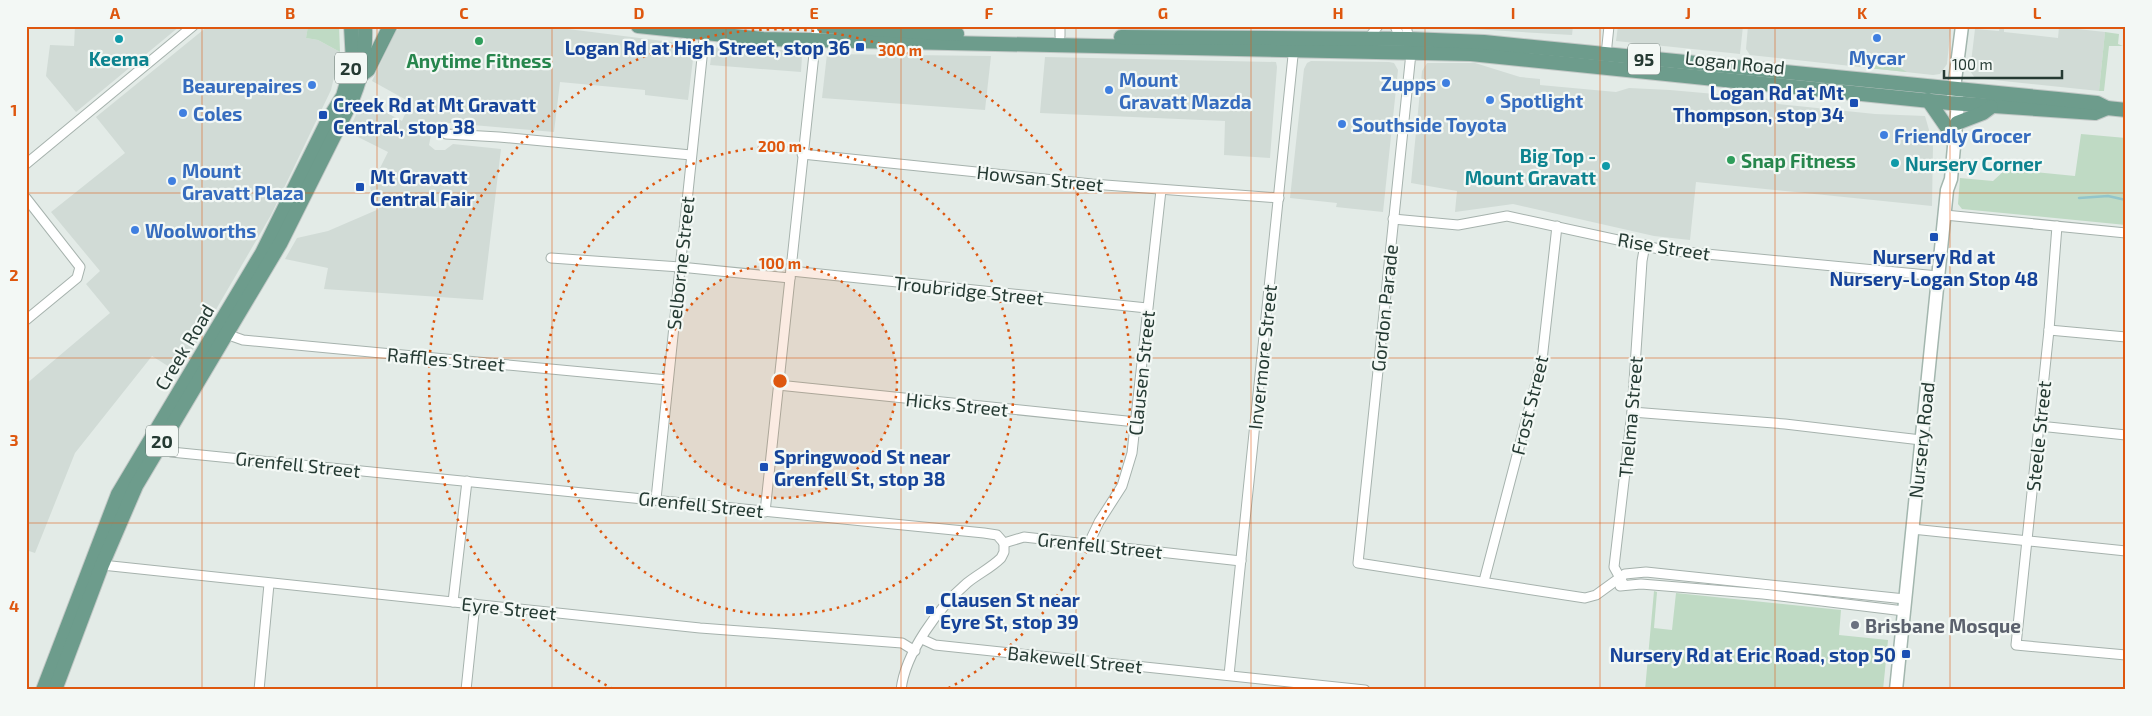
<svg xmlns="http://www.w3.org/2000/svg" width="2152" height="716" viewBox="0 0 2152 716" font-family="'Exo 2',sans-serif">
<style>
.built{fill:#d1dbd6}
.green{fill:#bfdac4}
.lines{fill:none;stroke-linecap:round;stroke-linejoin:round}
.stream{stroke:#92c5ca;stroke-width:2.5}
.minor-casing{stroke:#a6b2ad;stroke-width:11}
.secondary-casing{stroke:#a3b6ae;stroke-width:15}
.primary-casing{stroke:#c2c8c6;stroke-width:16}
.minor{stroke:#fff;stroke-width:9}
.secondary{stroke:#fff;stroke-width:12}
.primary{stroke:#6d9c8c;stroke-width:14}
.grid{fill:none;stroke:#de570e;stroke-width:1;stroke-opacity:0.55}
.ring{fill:none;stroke:#de570e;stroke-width:2.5;stroke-dasharray:2.5 5}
.shop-dot{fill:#3f7fe0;stroke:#f3f8f5;stroke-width:2}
.culture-dot{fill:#0f9aa8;stroke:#f3f8f5;stroke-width:2}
.leisure-dot{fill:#2e9e5b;stroke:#f3f8f5;stroke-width:2}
.transit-dot{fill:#1a4fb4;stroke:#f3f8f5;stroke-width:2}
.worship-dot{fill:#6b7280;stroke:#f3f8f5;stroke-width:2}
.labels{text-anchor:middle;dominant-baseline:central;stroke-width:4.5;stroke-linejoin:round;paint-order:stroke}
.shield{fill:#f3f8f5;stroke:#63736d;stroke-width:1}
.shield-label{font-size:18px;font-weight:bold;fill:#253a33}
.transit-label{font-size:19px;font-weight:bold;fill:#164399;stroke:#f3f8f5;text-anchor:start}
.shop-label{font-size:19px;font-weight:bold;fill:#366cbe;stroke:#f3f8f5;text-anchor:start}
.culture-label{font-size:19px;font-weight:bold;fill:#0d838f;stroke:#f3f8f5}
.leisure-label{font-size:19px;font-weight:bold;fill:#27864d;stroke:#f3f8f5}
.street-label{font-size:19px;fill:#253a33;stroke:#f3f8f5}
.worship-label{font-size:19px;font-weight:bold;fill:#5b616d;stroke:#f3f8f5;text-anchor:start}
.centre{fill:#de570e;stroke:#f3f8f5;stroke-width:2.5}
.ring-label{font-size:15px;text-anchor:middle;font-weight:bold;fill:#de570e;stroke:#f3f8f5;stroke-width:4.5;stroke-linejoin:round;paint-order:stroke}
.neatline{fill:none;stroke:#de570e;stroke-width:2}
.grid-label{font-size:16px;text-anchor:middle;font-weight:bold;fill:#de570e}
</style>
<rect width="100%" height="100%" fill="#e3ebe7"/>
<g class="built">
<polygon points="75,26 180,26 76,112 46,76 50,45 74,46"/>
<polygon points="208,26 308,26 306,38 318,40 340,52 331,90 271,215 179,373 152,356 75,453 35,553 26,550 26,384 110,313 86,284 100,271 51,212 125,153 96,117"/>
<polygon points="403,26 544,26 687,44 694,51 688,100 645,95 645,90 560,82 554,132 438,122 431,135 429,145 435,150 445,150 453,144 501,149 483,300 324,289 328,268 285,259 297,238 328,231 379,209 370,188 388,152 348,132 363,100 402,121 410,102 372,81 396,31"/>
<polygon points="1421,26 1573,26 1572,35"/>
<polygon points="1618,26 1743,26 1740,54 1616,41"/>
<polygon points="1748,26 1951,26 1947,64 1940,74 1933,75 1750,55 1746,49"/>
<polygon points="2000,26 2004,26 2004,32 2058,38 2059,27 2105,32 2099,91 1975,78 1970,71 1975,29 1999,31"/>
<polygon points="719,46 797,51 802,56 801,72 710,65 712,51"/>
<polygon points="827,54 991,56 985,110 822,98"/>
<polygon points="1045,57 1276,62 1277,67 1270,158 1224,155 1225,121 1040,113"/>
<polygon points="1311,61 1389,62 1394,63 1398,70 1383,212 1336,207 1337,203 1290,198 1304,69 1307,63"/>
<polygon points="1427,63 1475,63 1520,77 1540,79 1540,85 1616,92 1629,88 1670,90 1771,99 1778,104 1875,114 1925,116 1933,144 1932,206 1696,182 1690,240 1654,236 1513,204 1455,212 1457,191 1411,183 1422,71"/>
</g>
<g class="green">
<polygon points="308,26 339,26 340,52 318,40 306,38"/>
<polygon points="2105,32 2119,34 2118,44 2123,46 2109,46 2104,91 2099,91"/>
<polygon points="1876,65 1898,67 1907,72 1867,68"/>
<polygon points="2081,134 2126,138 2126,225 1962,209 1958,204 1960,178 1993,181 2006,169 2075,176"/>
<polygon points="1654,591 1657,592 1654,628 1672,630 1676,593 1841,610 1839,635 1888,640 1883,690 1645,690"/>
</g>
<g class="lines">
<polyline class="stream" points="2079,198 2108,196 2126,200"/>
<g class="minor-casing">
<g id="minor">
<polyline points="1395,26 1401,39"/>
<polyline points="1406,26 1409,39"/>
<polyline points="1060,36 1060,26"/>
<polyline points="1368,39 1378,26"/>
<polyline points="1411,53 1358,563 1585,598 1596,595 1625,574 1646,572 1905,599"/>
<polyline points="1606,55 1609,26"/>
<polyline points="446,134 499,137 691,155"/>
<polyline points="802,154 1092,184 1279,198"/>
<polyline points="26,164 193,26"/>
<polyline points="26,198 80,267 77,278 26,320"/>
<polyline points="1945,215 2126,233"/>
<polyline points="1393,219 1458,225 1507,216 1664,250 1938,276"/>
<polyline points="2057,226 2049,330 2016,645 2126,655"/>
<polyline points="551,258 680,267 790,278"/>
<polyline points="791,271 1147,308"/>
<polyline points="2049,330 2126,337"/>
<polyline points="226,334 243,340 668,380"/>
<polyline points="778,385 1136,422"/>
<polyline points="1632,412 1785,424 1921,440"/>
<polyline points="2039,426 2126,435"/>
<polyline points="157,448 171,452 984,533 997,535 1004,543"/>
<polyline points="656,499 705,29"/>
<polyline points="765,512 817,26"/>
<polyline points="1912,529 2126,551"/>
<polyline points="1004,543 1024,537 1241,561"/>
<polyline points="1088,545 1099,522 1122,486 1132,453 1161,190"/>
<polyline points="102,565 700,628 902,643 915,651"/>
<polyline points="1484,581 1542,360 1557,226"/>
<polyline points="1624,585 1614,567 1632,412 1642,261 1645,245"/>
<polyline points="1620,586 1641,584 1763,594 1904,611"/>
<polyline points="453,602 467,481"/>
<polyline points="922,639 935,645 1365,690"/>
<polyline points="1229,675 1294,46"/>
<polyline points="259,690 269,584"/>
<polyline points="466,690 475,604"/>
<path d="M901 690C905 653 939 607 967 583 978 574 991 568 1001 558L1004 552V543"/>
</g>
</g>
<g class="secondary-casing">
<g id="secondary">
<polyline points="1953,96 1962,26"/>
<polyline points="1896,690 1947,190 1951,179 1958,103 1956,89"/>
</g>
</g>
<g class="primary-casing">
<g id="primary">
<polyline points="638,26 763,39 1471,54 1950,103 2095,113 2107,108"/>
<polyline points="823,26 957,34"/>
<polyline points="1121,37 1409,39 1484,42 2058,99 2097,103 2107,108 2126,110"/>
<polyline points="364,73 368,70 390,26"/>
<polyline points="1928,100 1948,129"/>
<polyline points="1957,123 1983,113 1991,107"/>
<polyline points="43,690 118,494 262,253 328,120 343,96 353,62 351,26"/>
<path d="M55 690 102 565 136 486 280 244 350 104C362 79 366 54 365 26"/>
</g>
</g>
<use href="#minor" class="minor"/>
<use href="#secondary" class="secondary"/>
<use href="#primary" class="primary"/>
</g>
<path class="grid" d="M202 26V690M377 26V690M552 26V690M726 26V690M901 26V690M1076 26V690M1251 26V690M1425 26V690M1600 26V690M1775 26V690M1950 26V690M26 193H2126M26 358H2126M26 523H2126"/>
<circle cx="780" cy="381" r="117" fill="#de570e" fill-opacity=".12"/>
<g class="ring">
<circle cx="780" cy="381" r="117"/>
<circle cx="780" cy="381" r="234"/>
<path d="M613 689A351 351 0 1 1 947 689"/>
</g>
<g class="shop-dot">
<circle cx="1877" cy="38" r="5"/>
<circle cx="1446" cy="83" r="5"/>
<circle cx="312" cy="85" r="5"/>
<circle cx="1109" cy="90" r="5"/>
<circle cx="1490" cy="100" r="5"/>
<circle cx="183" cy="113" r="5"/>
<circle cx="1342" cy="124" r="5"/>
<circle cx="1884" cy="135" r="5"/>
<circle cx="172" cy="181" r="5"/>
<circle cx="135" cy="230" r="5"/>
</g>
<g class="culture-dot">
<circle cx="119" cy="39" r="5"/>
<circle cx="1895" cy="163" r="5"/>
<circle cx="1606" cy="166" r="5"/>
</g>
<g class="leisure-dot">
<circle cx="479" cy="41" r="5"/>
<circle cx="1731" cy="160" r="5"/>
</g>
<g class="transit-dot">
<rect x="855" y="42" width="10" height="10" rx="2.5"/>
<rect x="1849" y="98" width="10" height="10" rx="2.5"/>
<rect x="318" y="110" width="10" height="10" rx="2.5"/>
<rect x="355" y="182" width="10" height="10" rx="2.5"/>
<rect x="1929" y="232" width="10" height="10" rx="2.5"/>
<rect x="759" y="462" width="10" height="10" rx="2.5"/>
<rect x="925" y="605" width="10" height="10" rx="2.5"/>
<rect x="1901" y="649" width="10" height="10" rx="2.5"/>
</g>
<circle class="worship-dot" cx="1855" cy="625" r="5"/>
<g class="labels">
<g class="shield">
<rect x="1628" y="43.5" width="32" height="31" rx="4"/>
<rect x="335" y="52.5" width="32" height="31" rx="4"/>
<rect x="146" y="425.5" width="32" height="31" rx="4"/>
</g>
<g class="shield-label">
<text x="1644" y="59">95</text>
<text x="351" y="68">20</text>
<text x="162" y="441">20</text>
</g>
<g class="transit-label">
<text x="850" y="47" text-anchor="end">Logan Rd at High Street, stop 36</text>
<text x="1844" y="92" text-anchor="end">Logan Rd at Mt<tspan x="1844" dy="22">Thompson, stop 34</tspan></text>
<text x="333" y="104">Creek Rd at Mt Gravatt<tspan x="333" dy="22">Central, stop 38</tspan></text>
<text x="370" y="176">Mt Gravatt<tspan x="370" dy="22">Central Fair</tspan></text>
<text x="1934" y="256" text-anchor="middle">Nursery Rd at<tspan x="1934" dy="22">Nursery-Logan Stop 48</tspan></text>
<text x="774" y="456">Springwood St near<tspan x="774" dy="22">Grenfell St, stop 38</tspan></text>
<text x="940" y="599">Clausen St near<tspan x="940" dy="22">Eyre St, stop 39</tspan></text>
<text x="1896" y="654" text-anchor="end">Nursery Rd at Eric Road, stop 50</text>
</g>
<g class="shop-label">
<text x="1877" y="57" text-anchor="middle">Mycar</text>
<text x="1119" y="79">Mount<tspan x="1119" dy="22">Gravatt Mazda</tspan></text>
<text x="1436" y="83" text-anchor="end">Zupps</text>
<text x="302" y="85" text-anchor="end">Beaurepaires</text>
<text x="1500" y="100">Spotlight</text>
<text x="193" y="113">Coles</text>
<text x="1352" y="124">Southside Toyota</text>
<text x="1894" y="135">Friendly Grocer</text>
<text x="182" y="170">Mount<tspan x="182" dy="22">Gravatt Plaza</tspan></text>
<text x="145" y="230">Woolworths</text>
</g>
<g class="culture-label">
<text x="119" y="58">Keema</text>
<text x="1596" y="155" text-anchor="end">Big Top -<tspan x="1596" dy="22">Mount Gravatt</tspan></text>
<text x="1905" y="163" text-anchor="start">Nursery Corner</text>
</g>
<g class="leisure-label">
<text x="479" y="60">Anytime Fitness</text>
<text x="1741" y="160" text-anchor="start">Snap Fitness</text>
</g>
<g class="street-label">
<text transform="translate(1735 62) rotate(6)">Logan Road</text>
<text transform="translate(1040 178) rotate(6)">Howsan Street</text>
<text transform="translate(1664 246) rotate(9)">Rise Street</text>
<text transform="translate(680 263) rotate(-84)">Selborne Street</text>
<text transform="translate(969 290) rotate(6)">Troubridge Street</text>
<text transform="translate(1384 308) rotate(-84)">Gordon Parade</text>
<text transform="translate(184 347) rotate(-59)">Creek Road</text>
<text transform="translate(1262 357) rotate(-84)">Invermore Street</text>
<text transform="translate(446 359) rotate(5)">Raffles Street</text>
<text transform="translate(1141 373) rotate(-84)">Clausen Street</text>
<text transform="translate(957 404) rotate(6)">Hicks Street</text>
<text transform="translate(1529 405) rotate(-76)">Frost Street</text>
<text transform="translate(1630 417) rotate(-85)">Thelma Street</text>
<text transform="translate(2038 436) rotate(-84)">Steele Street</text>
<text transform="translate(1921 440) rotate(-84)">Nursery Road</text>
<text transform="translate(298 464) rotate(6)">Grenfell Street</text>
<text transform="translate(701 504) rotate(6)">Grenfell Street</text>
<text transform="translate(1100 545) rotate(6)">Grenfell Street</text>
<text transform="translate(509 608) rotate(6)">Eyre Street</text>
<text transform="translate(1075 659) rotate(6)">Bakewell Street</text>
</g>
<g class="worship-label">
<text x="1865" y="625">Brisbane Mosque</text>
</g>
</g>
<circle cx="780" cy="381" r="8" class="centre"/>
<g class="ring-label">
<text x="900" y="56">300 m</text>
<text x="780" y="152">200 m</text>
<text x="780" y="269">100 m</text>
</g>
<rect width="2152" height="716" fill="none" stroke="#f3f8f5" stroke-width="55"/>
<path d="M1944 70v8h118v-8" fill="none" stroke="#253a33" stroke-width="2.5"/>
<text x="1952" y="70" font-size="15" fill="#253a33" stroke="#f3f8f5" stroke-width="4" paint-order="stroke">100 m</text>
<rect x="28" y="28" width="2096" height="660" class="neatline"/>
<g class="grid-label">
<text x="115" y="19">A</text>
<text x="290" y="19">B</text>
<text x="464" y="19">C</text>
<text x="639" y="19">D</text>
<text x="814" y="19">E</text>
<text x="989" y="19">F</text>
<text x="1163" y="19">G</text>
<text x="1338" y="19">H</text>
<text x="1513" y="19">I</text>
<text x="1688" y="19">J</text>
<text x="1862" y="19">K</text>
<text x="2037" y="19">L</text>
<text x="14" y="116">1</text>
<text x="14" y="281">2</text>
<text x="14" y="446">3</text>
<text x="14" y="612">4</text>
</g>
</svg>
